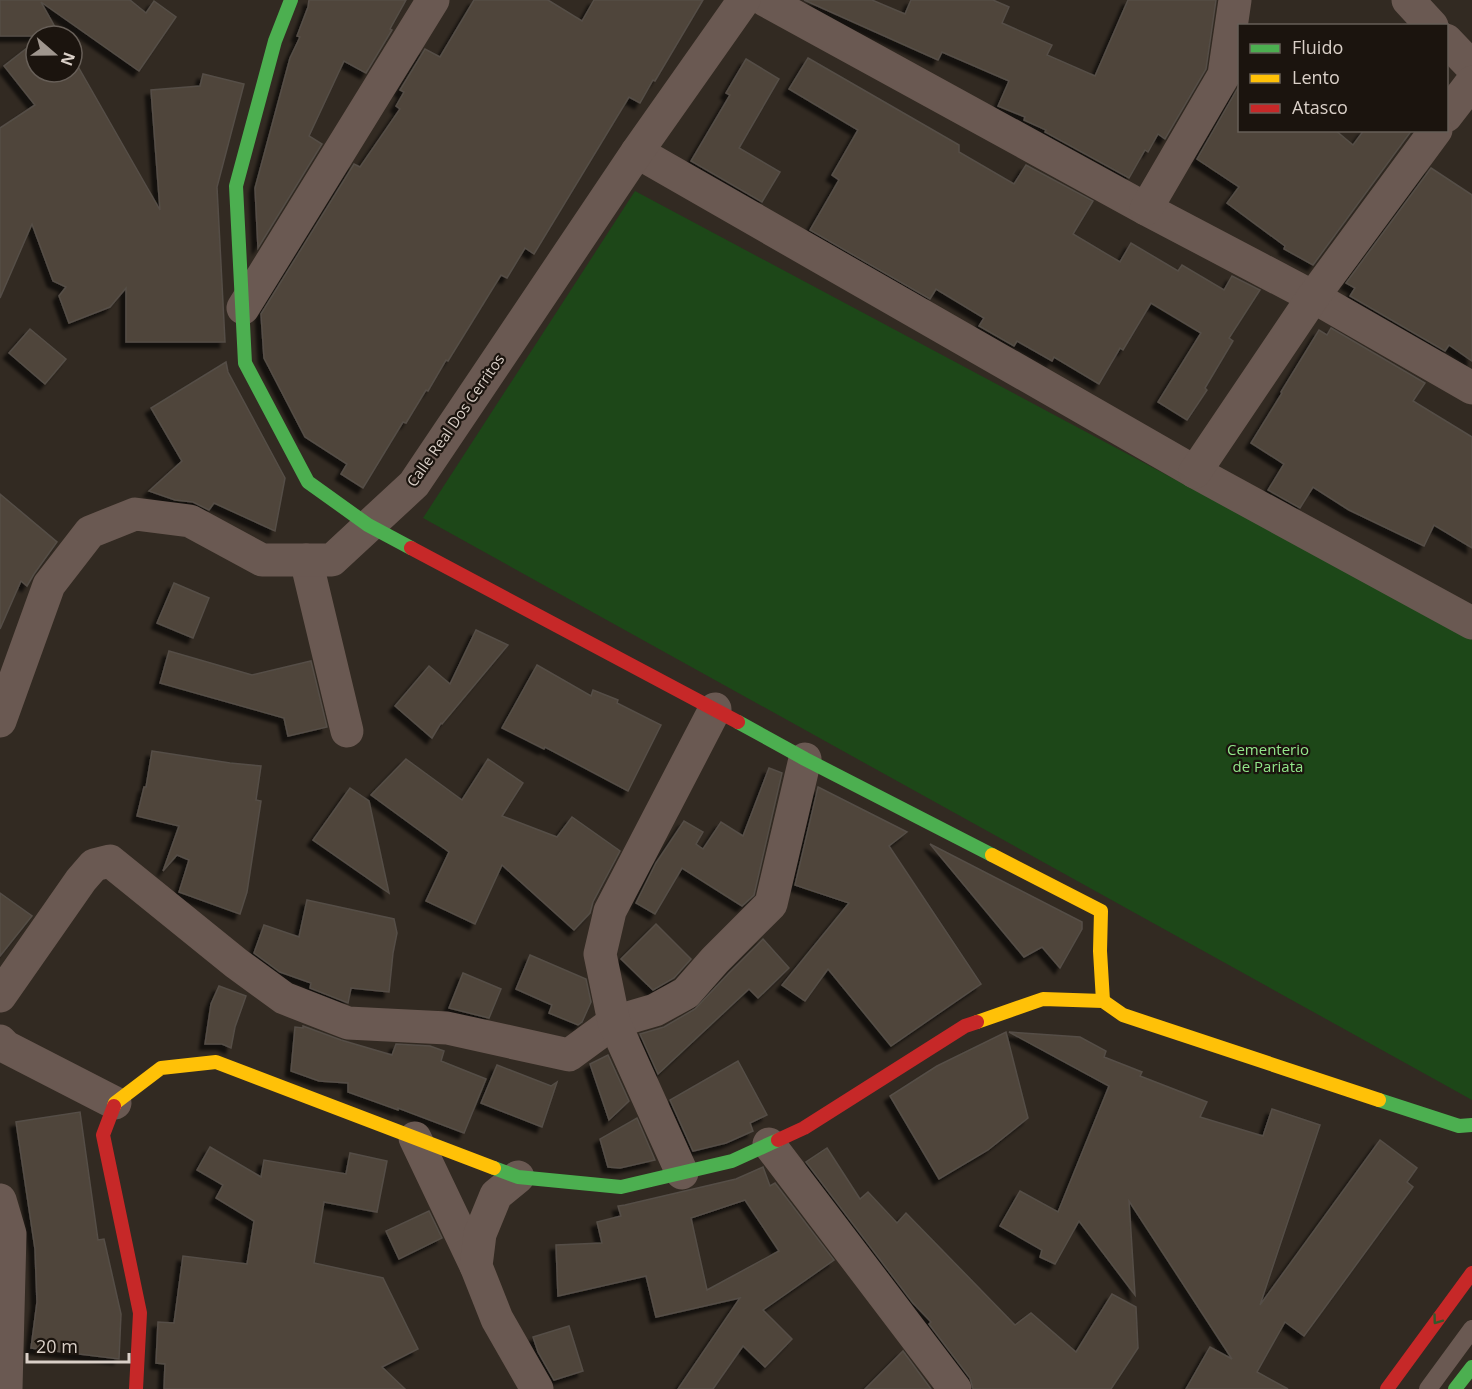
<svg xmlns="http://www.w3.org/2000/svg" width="1472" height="1389" viewBox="0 0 1472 1389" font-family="'Open Sans',sans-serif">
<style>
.green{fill:#1d4718}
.building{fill:#4f453a;stroke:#554e47;stroke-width:1.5;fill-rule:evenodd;filter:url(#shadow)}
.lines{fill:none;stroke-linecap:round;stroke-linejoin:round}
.lane{stroke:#6a5952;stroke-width:18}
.street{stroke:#6a5952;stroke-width:33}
.fast{stroke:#4caf50;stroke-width:14}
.slow{stroke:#ffc107;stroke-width:14}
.jam{stroke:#c62828;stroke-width:14}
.oneway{stroke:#315a2c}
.labels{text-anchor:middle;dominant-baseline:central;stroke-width:4.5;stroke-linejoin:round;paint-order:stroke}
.street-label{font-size:15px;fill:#dad0c8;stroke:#1b140e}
.park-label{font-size:15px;fill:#92e68a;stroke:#1b140e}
</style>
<defs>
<filter id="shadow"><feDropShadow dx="-5.5" dy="5.5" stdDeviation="1.5" flood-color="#0009"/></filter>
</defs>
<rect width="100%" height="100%" fill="#322a22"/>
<polygon class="green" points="635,191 1472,638 1472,1100 423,518"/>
<g class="building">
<polygon points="0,0 130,0 146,13 154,1 176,17 139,71 41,2 60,36 0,36"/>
<polygon points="309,0 406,0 390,29 392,30 366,73 344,61 309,136 322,144 258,248 255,188 290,58 300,37 297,36 308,7"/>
<polygon points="474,0 548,0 582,21 594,0 703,0 655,81 653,80 640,103 629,97 534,254 525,248 507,278 501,275 448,361 446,360 428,391 426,390 406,423 403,422 363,488 341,474 347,464 305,437 264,358 261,314 354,164 360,167 400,109 396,106 404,92 400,90 425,49 440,57"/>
<polygon points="804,0 872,0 905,14 911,0 993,0 1009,7 1002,23 1052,45 1047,55 1095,76 1128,0 1216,0 1206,69 1165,139 1158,134 1148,152 1145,150 1129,178 1045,132 1046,130 1024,120 1025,117 998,106 1009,81 942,52 938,60"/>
<polygon points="36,41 36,72 72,72 72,56 160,210 151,90 200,86 203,74 244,84 217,187 225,342 126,342 126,288 110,307 69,323 59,296 66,287 53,281 32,224 0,298 0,128 35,105 4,66"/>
<polygon points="808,58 959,145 959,152 1014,184 1026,165 1093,201 1073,234 1120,262 1131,243 1178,271 1182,265 1224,290 1232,276 1260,290 1229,338 1233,341 1205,388 1207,390 1187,420 1158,402 1201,333 1151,303 1123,350 1120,348 1099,384 1054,357 1052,361 1017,341 1014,346 979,326 984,318 936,289 930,299 810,230 839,180 832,175 858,130 789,89"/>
<polygon points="746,59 779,79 739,148 780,172 762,202 691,161 730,95 726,93"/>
<polygon points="1239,86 1239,130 1335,130 1353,145 1364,130 1412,130 1313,265 1284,249 1285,246 1227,203 1239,187 1197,159"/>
<polygon points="1431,168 1472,195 1472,361 1449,345 1445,351 1350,296 1355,288 1346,283"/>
<polygon points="1331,328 1425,383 1413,401 1472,437 1472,548 1434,525 1424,546 1349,510 1313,487 1300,508 1268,490 1284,464 1251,443 1282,393 1281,392 1319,330 1327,335"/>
<polygon points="30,329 66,359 45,384 9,353"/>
<polygon points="226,362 228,372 285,478 275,531 214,503 209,510 193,502 175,500 149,491 182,461 151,408"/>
<polygon points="0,494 57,542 34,574 27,586 21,581 0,629"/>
<polygon points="174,583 209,598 193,638 157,623"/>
<polygon points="476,630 508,645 442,724 441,723 432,738 395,706 429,666 450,684"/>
<polygon points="169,651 252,675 311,661 327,727 288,736 284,718 160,683"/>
<polygon points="537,665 591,696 593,690 618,700 617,703 661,725 628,791 545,747 544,749 502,728"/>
<polygon points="152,751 230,763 261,766 256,800 261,801 247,892 240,914 179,892 189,860 177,855 163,871 179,826 137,816 144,787 146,787"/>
<polygon points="406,759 462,800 488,759 523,783 502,816 557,837 572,817 620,851 593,902 590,913 574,930 502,865 475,924 426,901 449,852 371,795"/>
<polygon points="769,768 782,773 754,895 742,906 682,868 655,914 636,903 656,863 684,821 703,832 696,844 703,849 721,822 743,836"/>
<polygon points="818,787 907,832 889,846 981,984 891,1046 828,969 805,1001 782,985 849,903 795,885"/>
<polygon points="350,788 369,801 389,893 313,840"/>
<polygon points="930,844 1082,922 1082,929 1060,968 1042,947 1024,957"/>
<polygon points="0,893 32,916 0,956"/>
<polygon points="307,900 394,919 397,933 393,953 389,992 351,988 348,1003 310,988 311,983 280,972 254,953 264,925 299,937"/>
<polygon points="656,924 691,959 674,978 653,990 621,959"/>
<polygon points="763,939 789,968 758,998 749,989 658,1074 640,1034 664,1027 695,1009 729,973"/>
<polygon points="530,955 586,979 591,1002 582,1022 578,1025 549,1013 552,1005 516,989"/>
<polygon points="463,973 501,989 489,1018 449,1008"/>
<polygon points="219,986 246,996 235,1027 231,1048 222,1044 205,1044 211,1004"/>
<polygon points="303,1026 341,1040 392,1055 396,1044 430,1046 444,1051 441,1061 486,1079 464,1133 398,1108 398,1110 348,1092 348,1083 319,1081 291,1071 295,1027 303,1028"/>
<polygon points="1006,1032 1028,1118 988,1150 939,1179 890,1096 937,1066"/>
<polygon points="1009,1032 1080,1037 1106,1051 1104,1057 1142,1072 1140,1076 1207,1102 1200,1117 1263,1136 1272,1109 1320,1125 1260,1305 1380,1140 1417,1168 1407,1182 1413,1187 1304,1336 1285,1322 1257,1372 1288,1389 1186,1389 1210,1347 1232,1359 1129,1201 1135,1295 1079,1221 1055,1264 1040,1257 1042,1250 1000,1226 1020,1191 1058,1212 1109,1086"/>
<polygon points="608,1055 629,1101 609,1120 590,1064"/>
<polygon points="738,1061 767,1115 750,1123 753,1131 726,1143 693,1151 670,1100"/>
<polygon points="497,1065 551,1086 557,1082 542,1127 481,1103"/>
<polygon points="80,1112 98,1240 104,1239 121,1314 119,1359 31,1348 37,1302 35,1249 16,1122"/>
<polygon points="637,1118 655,1160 620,1168 608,1167 600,1139"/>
<polygon points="210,1147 261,1177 264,1160 346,1174 350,1153 387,1161 377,1212 324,1202 314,1263 383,1278 418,1349 382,1367 405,1389 164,1389 165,1364 156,1363 158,1322 174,1323 183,1256 247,1264 254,1221 216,1198 223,1185 197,1170"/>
<polygon points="827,1148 860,1199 868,1192 897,1223 906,1213 1015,1325 1031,1313 1076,1352 1112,1294 1136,1307 1138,1348 1111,1389 973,1389 970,1378 929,1324 931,1322 913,1303 806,1162"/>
<path d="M763 1167 770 1186 775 1183 834 1260 763 1310 792 1339 765 1367 743 1346 713 1389H678L740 1298 656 1317 646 1276 558 1296 556 1245 602 1243 597 1222 621 1216 618 1206 625 1205 736 1179ZM745 1200 779 1251 707 1290 691 1218Z"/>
<polygon points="429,1211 442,1238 399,1259 386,1231"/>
<polygon points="569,1326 583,1371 554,1380 538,1352 533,1337"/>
<polygon points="903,1351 931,1389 865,1389"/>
</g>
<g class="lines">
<polyline class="lane" points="1428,1389 1472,1329"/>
<g class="street">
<polyline points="765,0 1146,209 1319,300 1472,388"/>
<polyline points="1408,0 1432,26"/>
<polyline points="1446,40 1472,67"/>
<polyline points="1446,116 1472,82"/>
<polyline points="637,152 1195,472 1472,623"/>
<polyline points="1146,209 1224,75 1235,0"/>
<polyline points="243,308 433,0"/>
<polyline points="1195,472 1313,297 1436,130"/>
<polyline points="306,560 347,731"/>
<polyline points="0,721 49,585 90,532 135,514 190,521 262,560 332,560 414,484 637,152 744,0"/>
<polyline points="0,996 81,880 94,865 110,861 236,963 284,998 348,1023 447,1028 569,1055 614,1022 655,1010 686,993 715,960 771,904 805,759"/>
<polyline points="0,1041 6,1047 115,1103"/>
<polyline points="415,1138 476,1266"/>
<polyline points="769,1144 955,1389"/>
<polyline points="682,1173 614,1022 600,954 610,911 715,709"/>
<polyline points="518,1177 496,1195 480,1234 476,1266 497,1319 537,1389"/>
<polyline points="0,1200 10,1234 6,1389"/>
</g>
<g class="fast">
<polyline points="291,0 275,41 236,186 245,363 308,482 368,525 411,548"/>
<polyline points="738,722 805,759 992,855"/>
<polyline points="1379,1100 1459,1126 1472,1125"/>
<polyline points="494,1168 518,1177 621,1187 732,1161 778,1140"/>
<polyline points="1455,1389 1472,1367"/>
</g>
<g class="slow">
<polyline points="992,855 1101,911 1100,951 1103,1001"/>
<polyline points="977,1022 1043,999 1103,1001 1123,1015 1379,1100"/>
<polyline points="114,1106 115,1103 161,1068 216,1062 494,1168"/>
</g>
<g class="jam">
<polyline points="411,548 738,722"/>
<polyline points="114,1106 103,1135 140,1313 136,1389"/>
<polyline points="778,1140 804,1128 965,1026 977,1022"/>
<polyline points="1387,1389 1472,1273"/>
</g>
</g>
<defs><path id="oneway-chevron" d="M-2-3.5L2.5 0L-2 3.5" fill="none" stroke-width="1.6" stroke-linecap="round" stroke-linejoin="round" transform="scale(1.5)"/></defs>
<use class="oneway" href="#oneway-chevron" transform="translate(1437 1320) rotate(126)"/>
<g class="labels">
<g class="street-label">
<text transform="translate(455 420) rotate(-55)">Calle Real Dos Cerritos</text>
</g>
<g class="park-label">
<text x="1268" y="749">Cementerio<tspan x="1268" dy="17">de Pariata</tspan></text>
</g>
</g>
<rect x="1238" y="24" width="210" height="108" fill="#1b140e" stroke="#675f58" stroke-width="1.5"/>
<rect x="1250" y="44" width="30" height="9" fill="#4caf50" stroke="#675f58" stroke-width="1.5"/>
<text x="1292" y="54" font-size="18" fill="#dad0c8">Fluido</text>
<rect x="1250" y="74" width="30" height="9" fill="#ffc107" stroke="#675f58" stroke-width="1.5"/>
<text x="1292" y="84" font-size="18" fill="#dad0c8">Lento</text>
<rect x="1250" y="104" width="30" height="9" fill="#c62828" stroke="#675f58" stroke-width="1.5"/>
<text x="1292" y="114" font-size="18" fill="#dad0c8">Atasco</text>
<g transform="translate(54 54) rotate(110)"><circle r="28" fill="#1b140e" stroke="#675f58" stroke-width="1.5"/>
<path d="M0-4.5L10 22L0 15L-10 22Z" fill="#9f968e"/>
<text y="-9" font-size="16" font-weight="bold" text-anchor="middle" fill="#dad0c8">N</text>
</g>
<path d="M27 1353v9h102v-9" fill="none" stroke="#dad0c8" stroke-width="3"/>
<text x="36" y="1353" font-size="18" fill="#dad0c8" stroke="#1b140e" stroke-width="4.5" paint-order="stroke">20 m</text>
</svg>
